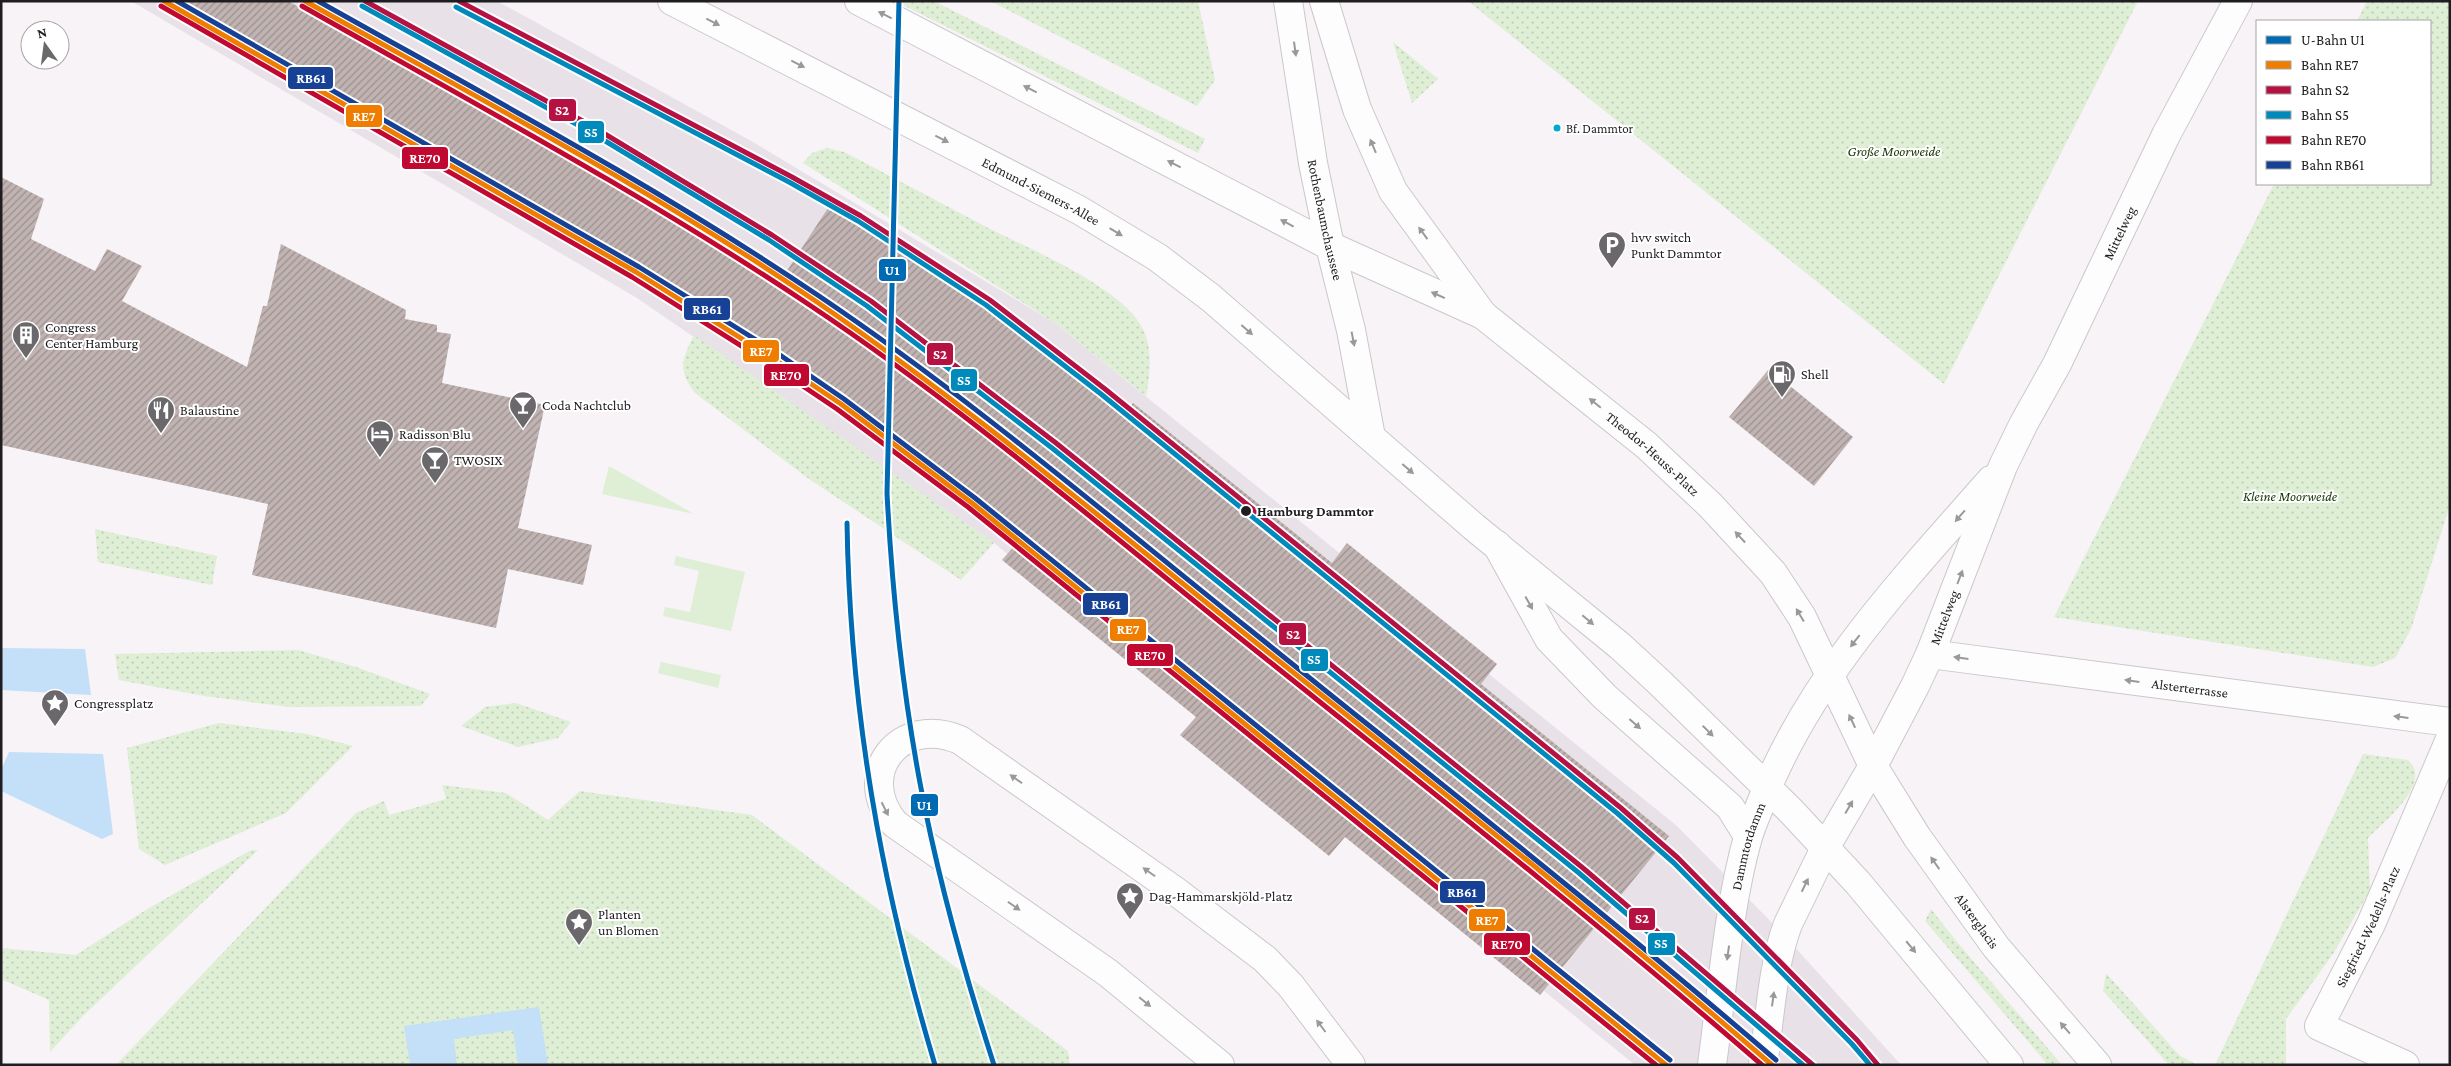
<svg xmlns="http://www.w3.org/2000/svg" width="2451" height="1066" viewBox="0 0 2451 1066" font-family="'Crimson Pro',serif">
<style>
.built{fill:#e8e1e8}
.grass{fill:url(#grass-dots)}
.garden{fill:#deefd6}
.water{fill:#c4dff8}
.building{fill:url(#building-hatch)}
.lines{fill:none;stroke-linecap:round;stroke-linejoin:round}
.street-casing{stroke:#cac8ca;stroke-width:30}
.secondary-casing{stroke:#cac8ca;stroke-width:30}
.primary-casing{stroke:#cac8ca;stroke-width:30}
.street{stroke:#fefdfe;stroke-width:28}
.secondary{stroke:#fefdfe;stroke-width:28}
.primary{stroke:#fefdfe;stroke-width:28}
.rail-1-casing{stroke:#fff;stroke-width:9}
.rail-2-casing{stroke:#fff;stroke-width:9}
.rail-3-casing{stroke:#fff;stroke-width:9}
.rail-4-casing{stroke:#fff;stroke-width:9}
.rail-5-casing{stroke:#fff;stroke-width:9}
.rail-1{stroke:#ef7d00;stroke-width:5}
.rail-2{stroke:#b51143;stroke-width:5}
.rail-3{stroke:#0089bb;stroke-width:5}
.rail-4{stroke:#c10831;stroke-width:5}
.rail-5{stroke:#164194;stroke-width:5}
.metro-1-casing{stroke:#fff;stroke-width:9}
.metro-1{stroke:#006ab3;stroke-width:5}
.oneway{fill:#9a989a}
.bus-dot{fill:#00a9ce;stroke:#fff;stroke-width:2}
.stop-dot{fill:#1f1d1f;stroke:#fff;stroke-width:2}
.labels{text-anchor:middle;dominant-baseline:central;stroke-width:4;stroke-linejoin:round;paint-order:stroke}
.bus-label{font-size:13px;fill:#1f1d1f;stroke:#fff;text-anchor:start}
.park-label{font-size:14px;font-style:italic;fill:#183802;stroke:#fff}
.street-label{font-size:14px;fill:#1f1d1f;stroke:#fff}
.poi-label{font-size:14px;fill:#1f1d1f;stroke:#fff;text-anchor:start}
.stop-label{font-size:14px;font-weight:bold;fill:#1f1d1f;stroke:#fff;text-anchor:start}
.line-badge{stroke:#fff;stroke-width:2}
.badge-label{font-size:14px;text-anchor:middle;font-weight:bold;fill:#fff}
</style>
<defs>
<pattern id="grass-dots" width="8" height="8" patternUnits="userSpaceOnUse" patternTransform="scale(1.25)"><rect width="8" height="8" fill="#deefd6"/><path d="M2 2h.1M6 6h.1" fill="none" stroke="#beccb7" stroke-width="1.8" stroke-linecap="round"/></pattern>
<pattern id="building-hatch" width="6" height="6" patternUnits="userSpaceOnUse" patternTransform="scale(1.25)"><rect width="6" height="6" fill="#c0b3b2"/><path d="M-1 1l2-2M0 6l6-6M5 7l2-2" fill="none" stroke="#9b9190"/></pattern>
</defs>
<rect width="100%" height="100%" fill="#f7f3f7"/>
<polygon class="built" points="131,1 497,1 753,142 1055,323 1677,826 1784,935 1901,1065 1635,1065 994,543 637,298"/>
<g class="grass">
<polygon points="895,1 934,1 1205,139 1198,153"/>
<polygon points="990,1 1198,1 1215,80 1197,106"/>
<polygon points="1468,1 2138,1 1944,384"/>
<polygon points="2367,1 2450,1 2450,505 2411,629 2395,658 2373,667 2054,617 2274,184 2430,184 2430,21 2357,21"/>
<polygon points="1393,42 1438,79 1412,103"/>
<path d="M827 148 844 152C894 178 943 204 992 230 1032 250 1123 288 1143 329 1153 350 1150 374 1146 396L1055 323 803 163 812 153Z"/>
<path d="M694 335 994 543 961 580 809 479 695 393C677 370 682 359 694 335Z"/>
<polygon points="95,529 217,556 212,585 98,562"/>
<polygon points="298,650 356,667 430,694 421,706 289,707 204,696 119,680 115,654"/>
<polygon points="516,703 571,722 558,738 518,747 461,726 485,707"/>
<polygon points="219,723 307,734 353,746 286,813 165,865 139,849 127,748"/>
<path d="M2363 754 2408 760C2434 783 2383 822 2368 838L2370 890 2333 954 2286 1019V1065H2215Z"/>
<polygon points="442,785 506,793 548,820 580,791 752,815 1068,1051 1070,1065 116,1065 356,813 384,801 389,815 446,799"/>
<polygon points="251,850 258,850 83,1016 50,1052 49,1000 1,979 1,948 76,955 149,908"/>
<polygon points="1931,909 1957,942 2062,1065 2048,1065 1925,921"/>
<polygon points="2106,973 2179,1055 2197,1065 2169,1065 2103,991"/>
</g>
<g class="garden">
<polygon points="609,466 694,514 602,494"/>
<polygon points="676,556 745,572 731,631 663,616 665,607 690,612 699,571 674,565"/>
<polygon points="661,662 721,675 718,688 658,673"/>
</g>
<g class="water">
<polygon points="1,648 85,649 91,695 1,690"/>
<polygon points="9,752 103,754 113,834 102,839 1,791 1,770"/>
<polygon points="539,1007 548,1065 518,1065 513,1030 454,1039 457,1065 410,1065 404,1026"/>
</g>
<g class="building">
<polygon points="182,1 288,1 601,177 701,236 777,286 828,208 921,264 985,307 1123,415 1133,403 1332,563 1347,543 1497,664 1481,684 1669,836 1540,995 1345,837 1329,856 1180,735 1196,717 1002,560 1024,535 925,455 862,408 781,352 645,266"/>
<polygon points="1,177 44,199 31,239 95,271 107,249 142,266 122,301 247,367 263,306 267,306 281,244 406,310 405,319 437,325 437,332 451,334 442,383 545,405 518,528 592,545 583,585 508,569 496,628 252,575 268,504 1,445"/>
<polygon points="1769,369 1853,437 1814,486 1729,417"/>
</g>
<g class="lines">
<g class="street-casing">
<g id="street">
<path id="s1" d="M1930 654 2450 722"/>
<path d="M1220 1065 1108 973 895 824C853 774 900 714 960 740L1174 890 1265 959 1291 986 1351 1065"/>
<path id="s2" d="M2405 1065 2319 1026 2371 924 2450 739"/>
</g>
</g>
<g class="secondary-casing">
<g id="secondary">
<path id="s3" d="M1288 1 1313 163 1330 246 1351 330 1371 437"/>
<polyline points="1324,1 1357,109 1393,191 1483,315"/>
<polyline points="1497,545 1549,639 1605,697 1730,807 1748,836"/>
<path id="s4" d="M1712 1065C1722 992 1728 908 1748 837 1752 824 1758 811 1763 798 1812 675 1905 578 1991 480"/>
<path id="s5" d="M1763 1065C1770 1020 1772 966 1788 924L1825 848 1873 766 1915 686 1930 654 2003 466 2024 423 2057 364 2166 135 2238 1"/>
</g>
</g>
<g class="primary-casing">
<g id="primary">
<path id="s6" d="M672 1 1079 210 1157 257 1211 298 1474 527 1620 646 1659 682 1791 811 1858 883 2009 1065"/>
<path id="s7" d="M859 1 1330 246 1483 315 1646 445 1710 505 1773 573 1802 617 1873 766 1917 837 1996 947 2097 1065"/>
</g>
</g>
<use href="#street" class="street"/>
<use href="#secondary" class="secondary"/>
<use href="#primary" class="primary"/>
<g class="rail-1-casing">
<g id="rail-1">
<polyline points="164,1 636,272 774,359 841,404 972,503 1666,1065"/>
<path d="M305 1C478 98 653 190 817 302 967 405 1107 523 1249 637 1425 778 1601 917 1772 1065"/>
</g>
</g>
<g class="rail-2-casing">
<g id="rail-2">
<polyline points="365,1 590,125 772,235 871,301 1056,443 1583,868 1813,1065"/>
<polyline points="459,1 792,177 861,216 990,300 1105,389 1621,808 1678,858 1857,1040 1878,1065"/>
</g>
</g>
<g class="rail-3-casing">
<g id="rail-3">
<polyline points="362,6 587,130 769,240 867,306 1052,448 1579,873 1803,1065"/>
<polyline points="456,7 789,182 858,221 986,305 1101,394 1617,813 1674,863 1852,1044 1870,1065"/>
</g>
</g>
<g class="rail-4-casing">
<g id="rail-4">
<polyline points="161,6 632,277 770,364 837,409 968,507 1656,1065"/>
<path d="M302 6C473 103 647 196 811 306 958 404 1097 523 1235 634 1412 776 1590 916 1762 1065"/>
</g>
</g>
<g class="rail-5-casing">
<g id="rail-5">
<polyline points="177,1 639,267 777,353 844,399 975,498 1670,1060"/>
<path d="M318 1C487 96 658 187 819 296 969 397 1108 516 1249 629 1426 772 1604 912 1776 1060"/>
</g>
</g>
<use href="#rail-1" class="rail-1"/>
<use href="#rail-2" class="rail-2"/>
<use href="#rail-3" class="rail-3"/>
<use href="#rail-4" class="rail-4"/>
<use href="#rail-5" class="rail-5"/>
<g class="metro-1-casing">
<g id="metro-1">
<path d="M899 1 887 493C892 590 902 687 920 783 938 879 964 972 994 1065"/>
<path d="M847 523C850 710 881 885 935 1065"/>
</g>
</g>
<use href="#metro-1" class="metro-1"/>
</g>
<defs><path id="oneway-solid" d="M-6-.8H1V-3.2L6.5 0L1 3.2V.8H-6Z" transform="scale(1.25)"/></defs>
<g class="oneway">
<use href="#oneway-solid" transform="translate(885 15) rotate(-153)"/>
<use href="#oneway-solid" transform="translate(713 22) rotate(27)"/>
<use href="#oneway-solid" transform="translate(1295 49) rotate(82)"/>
<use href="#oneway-solid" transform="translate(798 64) rotate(27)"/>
<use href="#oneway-solid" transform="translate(1030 89) rotate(-153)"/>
<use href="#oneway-solid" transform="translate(942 139) rotate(27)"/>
<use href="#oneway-solid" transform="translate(1373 146) rotate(-113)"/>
<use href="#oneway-solid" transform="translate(1174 164) rotate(-153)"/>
<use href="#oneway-solid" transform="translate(1287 223) rotate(-152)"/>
<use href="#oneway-solid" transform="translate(1116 232) rotate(31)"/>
<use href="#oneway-solid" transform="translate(1423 233) rotate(-126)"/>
<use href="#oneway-solid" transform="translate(1438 295) rotate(-156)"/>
<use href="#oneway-solid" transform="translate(1247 330) rotate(41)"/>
<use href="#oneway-solid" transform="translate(1353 339) rotate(79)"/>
<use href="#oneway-solid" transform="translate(1595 403) rotate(-141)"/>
<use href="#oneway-solid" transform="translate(1408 469) rotate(41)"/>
<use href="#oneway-solid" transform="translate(1960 516) rotate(131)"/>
<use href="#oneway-solid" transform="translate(1740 537) rotate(-133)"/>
<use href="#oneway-solid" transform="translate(1960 577) rotate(-69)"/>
<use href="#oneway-solid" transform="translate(1529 603) rotate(61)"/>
<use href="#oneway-solid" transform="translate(1800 615) rotate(-121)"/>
<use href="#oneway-solid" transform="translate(1588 620) rotate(40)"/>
<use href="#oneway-solid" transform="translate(1855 641) rotate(128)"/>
<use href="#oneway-solid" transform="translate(1961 658) rotate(-172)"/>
<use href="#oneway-solid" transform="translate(2132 681) rotate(-172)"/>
<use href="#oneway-solid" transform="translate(2401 717) rotate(-173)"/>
<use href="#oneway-solid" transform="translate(1852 721) rotate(-115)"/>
<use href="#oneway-solid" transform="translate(1635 724) rotate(41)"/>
<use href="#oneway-solid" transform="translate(1708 731) rotate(45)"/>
<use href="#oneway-solid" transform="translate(1016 779) rotate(-145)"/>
<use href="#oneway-solid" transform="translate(1849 807) rotate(-60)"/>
<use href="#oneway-solid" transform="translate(885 809) rotate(63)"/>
<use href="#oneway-solid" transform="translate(1935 863) rotate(-125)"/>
<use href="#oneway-solid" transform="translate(1149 872) rotate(-145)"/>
<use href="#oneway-solid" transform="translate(1805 885) rotate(-64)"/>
<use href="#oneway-solid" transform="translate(1014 906) rotate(35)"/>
<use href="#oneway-solid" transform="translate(1911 947) rotate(50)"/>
<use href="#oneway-solid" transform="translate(1728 953) rotate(98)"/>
<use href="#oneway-solid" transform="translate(1773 999) rotate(-82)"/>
<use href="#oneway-solid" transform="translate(1145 1002) rotate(39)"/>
<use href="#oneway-solid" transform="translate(1321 1026) rotate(-127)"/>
<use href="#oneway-solid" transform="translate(2065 1028) rotate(-131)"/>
</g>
<defs>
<g id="parking-pin" transform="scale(1.4375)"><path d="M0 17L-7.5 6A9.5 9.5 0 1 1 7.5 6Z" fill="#6b686b" stroke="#fff"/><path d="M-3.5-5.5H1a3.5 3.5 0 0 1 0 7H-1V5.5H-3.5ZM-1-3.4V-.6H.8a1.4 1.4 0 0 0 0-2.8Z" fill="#fff"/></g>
<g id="building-pin" transform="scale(1.4375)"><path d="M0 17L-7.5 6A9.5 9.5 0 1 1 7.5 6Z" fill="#6b686b" stroke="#fff"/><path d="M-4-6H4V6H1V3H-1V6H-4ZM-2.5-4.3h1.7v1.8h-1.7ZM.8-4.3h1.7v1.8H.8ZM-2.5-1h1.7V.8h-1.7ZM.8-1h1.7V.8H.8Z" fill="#fff"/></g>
<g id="fuel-pin" transform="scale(1.4375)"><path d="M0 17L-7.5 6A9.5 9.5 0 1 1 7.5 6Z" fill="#6b686b" stroke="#fff"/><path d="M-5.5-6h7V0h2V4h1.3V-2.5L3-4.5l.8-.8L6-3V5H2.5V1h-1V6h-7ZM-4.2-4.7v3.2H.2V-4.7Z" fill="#fff"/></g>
<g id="bar-pin" transform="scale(1.4375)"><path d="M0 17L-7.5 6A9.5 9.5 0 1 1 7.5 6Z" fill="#6b686b" stroke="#fff"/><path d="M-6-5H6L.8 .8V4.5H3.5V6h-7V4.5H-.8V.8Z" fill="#fff"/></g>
<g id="restaurant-pin" transform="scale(1.4375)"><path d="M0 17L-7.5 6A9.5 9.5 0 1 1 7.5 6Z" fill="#6b686b" stroke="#fff"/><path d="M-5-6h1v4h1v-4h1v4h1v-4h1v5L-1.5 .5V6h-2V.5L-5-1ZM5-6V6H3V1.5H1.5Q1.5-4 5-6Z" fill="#fff"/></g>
<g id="hotel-pin" transform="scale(1.4375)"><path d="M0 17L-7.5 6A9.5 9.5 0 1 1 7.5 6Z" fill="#6b686b" stroke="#fff"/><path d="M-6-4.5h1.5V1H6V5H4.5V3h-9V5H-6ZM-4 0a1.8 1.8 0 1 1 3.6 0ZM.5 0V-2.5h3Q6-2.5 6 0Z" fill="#fff"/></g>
<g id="sight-pin" transform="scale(1.4375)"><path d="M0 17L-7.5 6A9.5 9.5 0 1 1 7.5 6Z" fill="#6b686b" stroke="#fff"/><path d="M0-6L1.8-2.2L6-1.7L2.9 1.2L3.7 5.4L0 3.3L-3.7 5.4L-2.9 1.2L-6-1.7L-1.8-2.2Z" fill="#fff"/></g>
</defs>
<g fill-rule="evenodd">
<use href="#parking-pin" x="1612" y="245"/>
<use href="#building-pin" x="26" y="335"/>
<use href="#fuel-pin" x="1782" y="374"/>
<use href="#bar-pin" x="523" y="405"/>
<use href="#restaurant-pin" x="161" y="410"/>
<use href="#hotel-pin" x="380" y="434"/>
<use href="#bar-pin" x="435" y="460"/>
<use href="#sight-pin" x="55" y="703"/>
<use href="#sight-pin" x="1130" y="896"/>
<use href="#sight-pin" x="579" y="922"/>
</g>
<circle class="bus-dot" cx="1557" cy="128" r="4.5"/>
<circle class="stop-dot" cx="1246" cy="511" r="6"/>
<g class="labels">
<g class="bus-label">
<text x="1566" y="128">Bf. Dammtor</text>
</g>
<g class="park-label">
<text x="1894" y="151">Große Moorweide</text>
<text x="2290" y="496">Kleine Moorweide</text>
</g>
<g class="street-label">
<text stroke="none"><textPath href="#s6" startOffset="415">Edmund-Siemers-Allee</textPath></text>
<text stroke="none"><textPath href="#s3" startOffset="222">Rothenbaumchaussee</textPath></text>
<text stroke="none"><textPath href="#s5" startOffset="911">Mittelweg</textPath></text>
<text stroke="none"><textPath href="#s7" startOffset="918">Theodor-Heuss-Platz</textPath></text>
<text stroke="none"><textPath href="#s5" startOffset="488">Mittelweg</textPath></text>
<text stroke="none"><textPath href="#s1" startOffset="262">Alsterterrasse</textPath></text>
<text stroke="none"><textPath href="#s4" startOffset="222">Dammtordamm</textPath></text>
<text stroke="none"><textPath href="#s7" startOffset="1492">Alsterglacis</textPath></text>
<text stroke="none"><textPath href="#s2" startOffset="205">Siegfried-Wedells-Platz</textPath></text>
</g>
<g class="poi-label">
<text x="1631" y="237">hvv switch<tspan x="1631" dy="16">Punkt Dammtor</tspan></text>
<text x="45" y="327">Congress<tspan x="45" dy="16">Center Hamburg</tspan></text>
<text x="1801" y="374">Shell</text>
<text x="542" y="405">Coda Nachtclub</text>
<text x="180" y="410">Balaustine</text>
<text x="399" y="434">Radisson Blu</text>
<text x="454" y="460">TWOSIX</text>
<text x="74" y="703">Congressplatz</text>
<text x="1149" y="896">Dag-Hammarskjöld-Platz</text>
<text x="598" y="914">Planten<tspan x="598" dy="16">un Blomen</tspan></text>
</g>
<g class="stop-label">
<text x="1257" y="511">Hamburg Dammtor</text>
</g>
</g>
<g class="line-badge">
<rect x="287" y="66" width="47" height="24" rx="5" fill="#164194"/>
<rect x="548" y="98" width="29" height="24" rx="5" fill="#b51143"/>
<rect x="345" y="104" width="38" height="24" rx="5" fill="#ef7d00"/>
<rect x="577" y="120" width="28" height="24" rx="5" fill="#0089bb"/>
<rect x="401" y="146" width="48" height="24" rx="5" fill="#c10831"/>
<rect x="878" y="258" width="29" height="24" rx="5" fill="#006ab3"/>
<rect x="683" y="297" width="48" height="24" rx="5" fill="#164194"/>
<rect x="742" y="339" width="38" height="24" rx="5" fill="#ef7d00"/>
<rect x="926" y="342" width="28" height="24" rx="5" fill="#b51143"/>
<rect x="763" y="363" width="47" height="24" rx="5" fill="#c10831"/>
<rect x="950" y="368" width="28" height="24" rx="5" fill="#0089bb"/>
<rect x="1082" y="592" width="47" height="24" rx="5" fill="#164194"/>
<rect x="1109" y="618" width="38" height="24" rx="5" fill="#ef7d00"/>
<rect x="1278" y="622" width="29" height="24" rx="5" fill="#b51143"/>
<rect x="1126" y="643" width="48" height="24" rx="5" fill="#c10831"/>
<rect x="1300" y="648" width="29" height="24" rx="5" fill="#0089bb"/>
<rect x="910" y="793" width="29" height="24" rx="5" fill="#006ab3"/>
<rect x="1439" y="880" width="47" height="24" rx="5" fill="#164194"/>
<rect x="1628" y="907" width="28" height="24" rx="5" fill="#b51143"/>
<rect x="1468" y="908" width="38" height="24" rx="5" fill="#ef7d00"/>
<rect x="1647" y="932" width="29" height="24" rx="5" fill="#0089bb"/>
<rect x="1483" y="932" width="48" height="24" rx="5" fill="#c10831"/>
</g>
<g class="badge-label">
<text x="311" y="83">RB61</text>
<text x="562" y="115">S2</text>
<text x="364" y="121">RE7</text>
<text x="591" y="137">S5</text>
<text x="425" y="163">RE70</text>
<text x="892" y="275">U1</text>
<text x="707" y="314">RB61</text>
<text x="761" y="356">RE7</text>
<text x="940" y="359">S2</text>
<text x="786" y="380">RE70</text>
<text x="964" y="385">S5</text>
<text x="1106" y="609">RB61</text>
<text x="1128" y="634">RE7</text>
<text x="1293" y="639">S2</text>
<text x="1150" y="660">RE70</text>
<text x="1314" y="664">S5</text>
<text x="924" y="810">U1</text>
<text x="1462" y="897">RB61</text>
<text x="1642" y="923">S2</text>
<text x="1487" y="925">RE7</text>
<text x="1661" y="948">S5</text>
<text x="1507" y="949">RE70</text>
</g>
<rect width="2451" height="1066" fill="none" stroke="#1f1d1f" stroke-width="5"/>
<rect x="2256" y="20" width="175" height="165" fill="#ffffff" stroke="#a5a5a5"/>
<rect x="2266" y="36" width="25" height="8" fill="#006ab3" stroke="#a5a5a5"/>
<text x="2301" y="45" font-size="15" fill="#1f1d1f">U-Bahn U1</text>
<rect x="2266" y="61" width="25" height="8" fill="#ef7d00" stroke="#a5a5a5"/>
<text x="2301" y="70" font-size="15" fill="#1f1d1f">Bahn RE7</text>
<rect x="2266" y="86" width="25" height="8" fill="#b51143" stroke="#a5a5a5"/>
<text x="2301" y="95" font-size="15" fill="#1f1d1f">Bahn S2</text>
<rect x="2266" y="111" width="25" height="8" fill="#0089bb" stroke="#a5a5a5"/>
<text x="2301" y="120" font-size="15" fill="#1f1d1f">Bahn S5</text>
<rect x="2266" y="136" width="25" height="8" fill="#c10831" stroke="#a5a5a5"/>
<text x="2301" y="145" font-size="15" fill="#1f1d1f">Bahn RE70</text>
<rect x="2266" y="161" width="25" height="8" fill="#164194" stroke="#a5a5a5"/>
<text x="2301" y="170" font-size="15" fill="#1f1d1f">Bahn RB61</text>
<g transform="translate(45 45) rotate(346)"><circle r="24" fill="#ffffff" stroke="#a5a5a5"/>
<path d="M0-4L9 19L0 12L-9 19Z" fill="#6b686b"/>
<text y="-8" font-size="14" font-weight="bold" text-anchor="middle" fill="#1f1d1f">N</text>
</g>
</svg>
